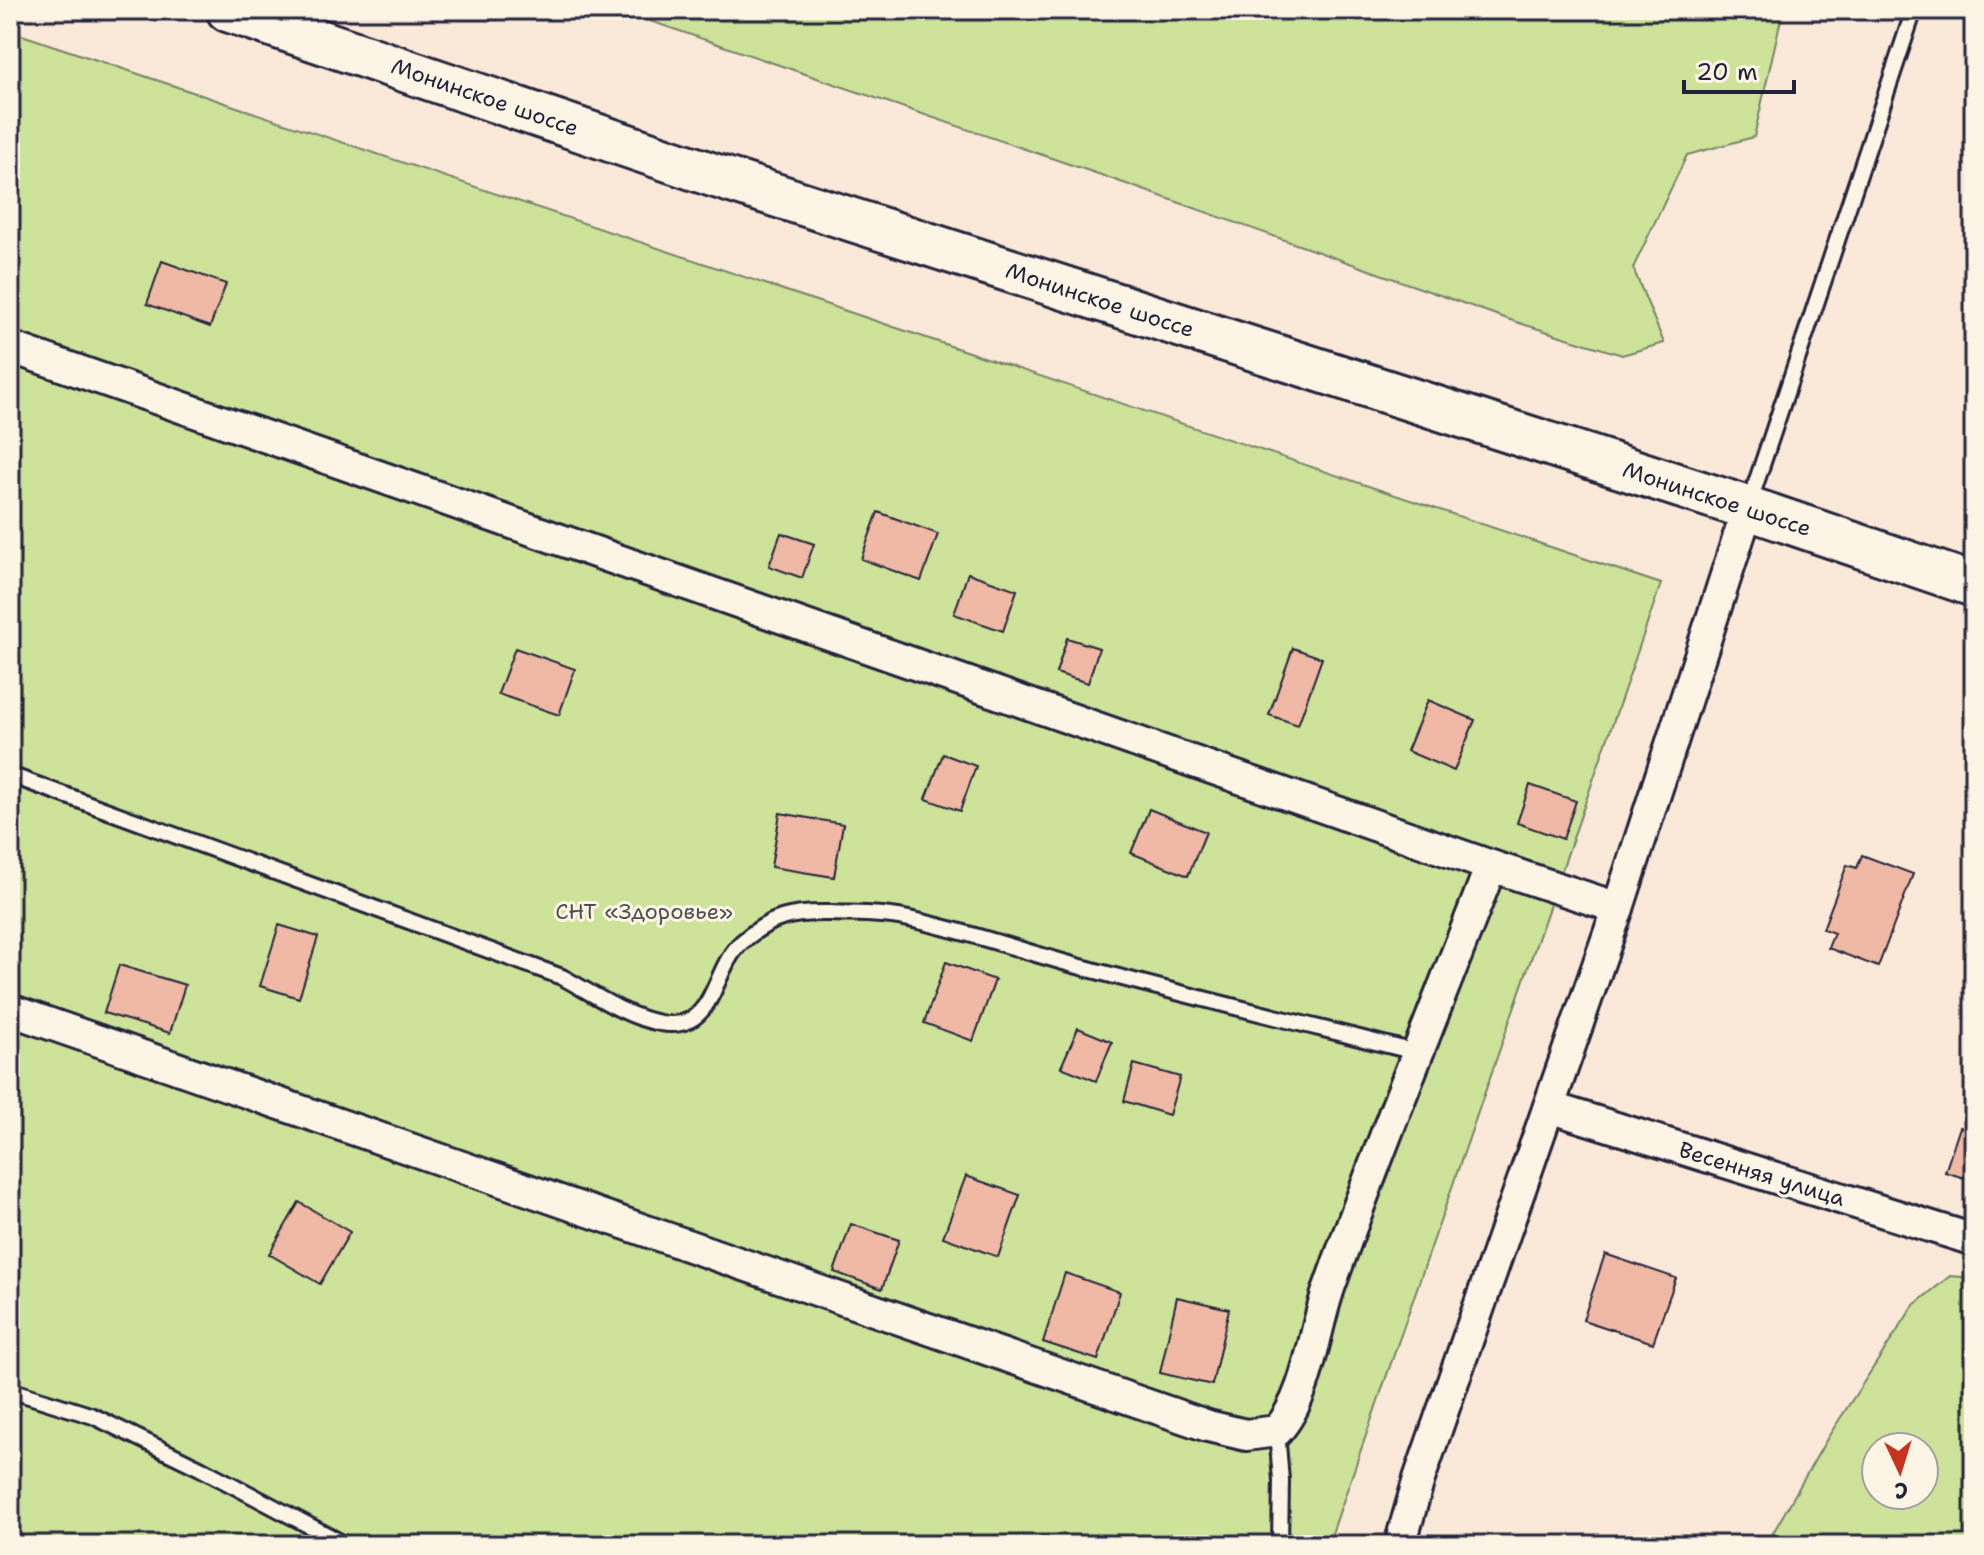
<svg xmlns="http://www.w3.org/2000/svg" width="1984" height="1555" viewBox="0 0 1984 1555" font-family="'Shantell Sans',sans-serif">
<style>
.green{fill:#cce399;stroke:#77826a;stroke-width:2;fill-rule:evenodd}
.building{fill:#f0b9a5;stroke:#22223b;stroke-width:2}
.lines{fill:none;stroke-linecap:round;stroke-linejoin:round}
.service-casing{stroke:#22223b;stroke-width:20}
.minor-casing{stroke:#22223b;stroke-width:36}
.secondary-casing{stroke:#22223b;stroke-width:48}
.service{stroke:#fcf5e5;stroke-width:14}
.minor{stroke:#fcf5e5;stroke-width:30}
.secondary{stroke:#fcf5e5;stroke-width:42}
.labels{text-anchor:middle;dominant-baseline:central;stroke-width:6;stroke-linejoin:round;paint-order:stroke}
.street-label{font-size:22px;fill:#22223b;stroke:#fcf5e5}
.park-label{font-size:22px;fill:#4c5252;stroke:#fcf5e5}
</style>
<rect width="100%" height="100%" fill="#fae9d8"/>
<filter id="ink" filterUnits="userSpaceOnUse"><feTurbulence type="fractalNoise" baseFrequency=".0125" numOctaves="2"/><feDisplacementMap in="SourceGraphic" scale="16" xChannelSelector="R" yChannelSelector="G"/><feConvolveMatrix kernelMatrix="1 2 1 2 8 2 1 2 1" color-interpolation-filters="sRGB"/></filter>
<g filter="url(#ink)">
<g class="green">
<polygon points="618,10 1783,10 1754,137 1687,155 1633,268 1664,343 1622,355 1516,322 1101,175"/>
<polygon points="10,31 1661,584 1328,1545 10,1545"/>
<path d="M1950 1276 1974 1278V1545H1766L1828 1437 1914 1305ZM1876 1447H1924V1495H1876Z"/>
</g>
<g class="building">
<polygon points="162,261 226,284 210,327 147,304"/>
<polygon points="878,512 938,534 921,581 861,559"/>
<polygon points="781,533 814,544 802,578 769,566"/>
<polygon points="968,573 1017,590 1003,631 954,614"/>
<polygon points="1067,638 1099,648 1088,683 1056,673"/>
<polygon points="515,648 575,669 559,715 498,694"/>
<polygon points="1293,648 1322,658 1298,725 1269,715"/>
<polygon points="1428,700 1475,720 1454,771 1407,751"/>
<polygon points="943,754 976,766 960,811 926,799"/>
<polygon points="1530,785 1576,801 1563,839 1517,823"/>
<polygon points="1149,809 1206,832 1188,876 1131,853"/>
<polygon points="780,813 843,824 834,877 771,867"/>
<polygon points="1862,855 1913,874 1878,967 1828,948 1834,933 1823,929 1847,865 1857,868"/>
<polygon points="279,925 318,937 299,998 260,986"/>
<polygon points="946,962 995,980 973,1041 924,1023"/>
<polygon points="119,965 185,985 170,1033 104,1013"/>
<polygon points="1078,1028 1112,1042 1096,1081 1061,1067"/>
<polygon points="1134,1064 1180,1077 1169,1115 1124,1101"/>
<polygon points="1960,1127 1974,1132 1974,1181 1945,1172"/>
<polygon points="966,1176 1020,1195 998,1257 943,1237"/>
<polygon points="299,1202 350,1232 320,1284 269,1254"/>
<polygon points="851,1224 899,1240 882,1289 834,1272"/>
<polygon points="1605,1254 1676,1278 1653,1343 1583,1320"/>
<polygon points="1065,1273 1120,1292 1098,1360 1043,1342"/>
<polygon points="1177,1297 1229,1309 1212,1385 1160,1373"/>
</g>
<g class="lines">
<g class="service-casing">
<g id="service">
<polyline points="1749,504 1914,10"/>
<path d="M10 775 562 977C592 993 626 1017 660 1023 717 1033 711 969 742 942 771 916 794 912 831 913 855 914 881 913 904 918 965 930 1024 952 1085 968 1196 998 1308 1025 1419 1053"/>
<polyline points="10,1390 93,1416 200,1468 346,1545"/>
<polyline points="1277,1431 1281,1481 1280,1545"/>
</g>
</g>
<g class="minor-casing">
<g id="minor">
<polyline points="10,347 1491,866 1618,908"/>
<path d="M10 1010 1208 1426 1246 1435 1277 1431C1308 1397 1314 1331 1329 1288 1379 1146 1437 1006 1491 866"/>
<polyline points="1549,1107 1974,1240"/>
<polyline points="1400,1545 1419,1479 1618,908 1748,508"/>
</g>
</g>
<g class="secondary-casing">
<polyline id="secondary" points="228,10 713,175 1748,508 1974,585"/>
</g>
<use href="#service" class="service"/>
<use href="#minor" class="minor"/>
<use href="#secondary" class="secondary"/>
</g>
</g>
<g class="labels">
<g class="street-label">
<text transform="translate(485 97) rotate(19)">Монинское шоссе</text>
<text transform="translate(1100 300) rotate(18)">Монинское шоссе</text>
<text transform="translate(1717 499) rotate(18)">Монинское шоссе</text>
<text transform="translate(1762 1174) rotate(17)">Весенняя улица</text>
</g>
<g class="park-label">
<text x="644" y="911">СНТ «Здоровье»</text>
</g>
</g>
<rect width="1984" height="1555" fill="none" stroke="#fcf5e5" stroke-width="40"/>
<rect x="20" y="20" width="1944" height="1515" fill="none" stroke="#22223b" stroke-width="3" filter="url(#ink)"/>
<g transform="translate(1900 1471) rotate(176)"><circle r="38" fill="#fcf5e5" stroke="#a5a1a1" stroke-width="2"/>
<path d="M0-6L14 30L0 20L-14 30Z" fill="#c8321e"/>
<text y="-12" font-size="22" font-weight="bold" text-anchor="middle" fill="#22223b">С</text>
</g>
<path d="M1684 80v12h110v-12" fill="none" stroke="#22223b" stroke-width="4"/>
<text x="1696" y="80" font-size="24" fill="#22223b" stroke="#fcf5e5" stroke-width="6" paint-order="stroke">20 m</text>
</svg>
